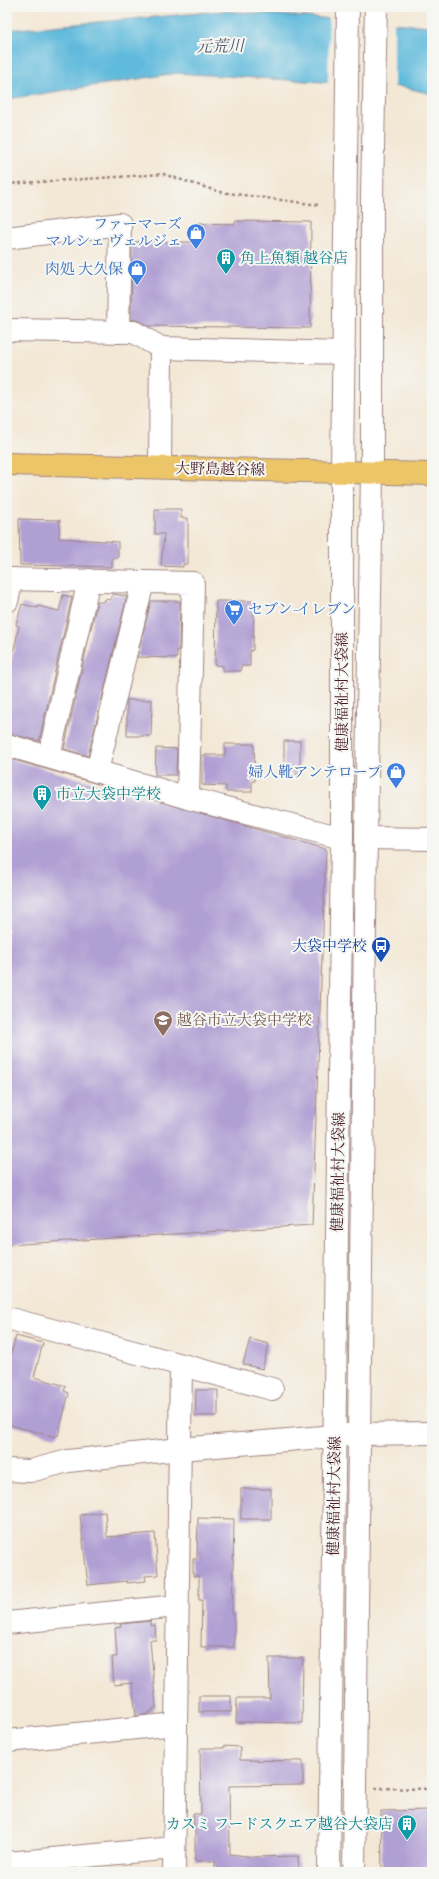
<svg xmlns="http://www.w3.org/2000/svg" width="439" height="1879" viewBox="0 0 439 1879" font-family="'IM FELL French Canon','Noto Serif JP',serif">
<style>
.water{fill:#5fbadc;stroke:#546c84}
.pier{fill:#f3e8d6}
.building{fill:#b09fd3}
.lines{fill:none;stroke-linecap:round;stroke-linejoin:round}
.minor-casing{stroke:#9e8480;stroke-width:24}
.major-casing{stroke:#9e8480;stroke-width:24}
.path{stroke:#9e8480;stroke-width:2.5;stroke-dasharray:3 3;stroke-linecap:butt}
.minor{stroke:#fff;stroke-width:22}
.major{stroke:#edc569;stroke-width:22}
.labels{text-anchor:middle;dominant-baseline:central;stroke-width:4;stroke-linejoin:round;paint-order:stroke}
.shop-label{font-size:15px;fill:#366cbe;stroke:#f6f6f2;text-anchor:end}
.culture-label{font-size:15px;fill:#0d838f;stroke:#f6f6f2;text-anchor:start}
.street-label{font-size:15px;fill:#4a1f2b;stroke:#f6f6f2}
.transit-label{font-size:15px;fill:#164399;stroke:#f6f6f2;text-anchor:end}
.education-label{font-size:15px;fill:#785e54;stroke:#f6f6f2;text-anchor:start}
.water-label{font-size:16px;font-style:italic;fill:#515569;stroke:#f6f6f2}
</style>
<rect width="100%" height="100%" fill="#f6f6f2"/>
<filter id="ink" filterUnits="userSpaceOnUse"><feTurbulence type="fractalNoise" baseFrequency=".025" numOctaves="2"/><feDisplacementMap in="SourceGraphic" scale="8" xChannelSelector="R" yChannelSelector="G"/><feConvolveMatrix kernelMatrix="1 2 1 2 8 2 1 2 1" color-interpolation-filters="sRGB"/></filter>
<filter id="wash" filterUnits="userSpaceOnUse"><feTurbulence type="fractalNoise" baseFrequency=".012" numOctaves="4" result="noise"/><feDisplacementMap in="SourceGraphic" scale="16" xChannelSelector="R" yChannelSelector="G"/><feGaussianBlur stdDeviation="0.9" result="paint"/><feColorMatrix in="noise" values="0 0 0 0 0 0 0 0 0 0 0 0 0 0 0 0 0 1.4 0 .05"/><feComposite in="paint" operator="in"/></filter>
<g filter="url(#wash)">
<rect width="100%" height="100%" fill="#f3e8d6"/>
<polygon class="water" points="223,11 432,26 432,94 403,87 177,73 7,99 7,30"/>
<polygon class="pier" points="329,17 394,21 394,88 328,84"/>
<g id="blocks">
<g class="building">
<polygon points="235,221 311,222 310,328 149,326 140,321 131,319 132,242 199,242 199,223 235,224"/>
<polygon points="155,509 181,509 181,518 188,518 188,564 183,564 183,567 161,566 164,534 155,534"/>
<polygon points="19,519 60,520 59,538 118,542 118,558 112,558 112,567 20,565"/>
<polygon points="112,594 127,596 88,756 64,749 97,602 104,602 105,599 110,600"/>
<polygon points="63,595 72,597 39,741 7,733 7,677 16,641 19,626 16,625 22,604 38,608 38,606 59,611"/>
<polygon points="151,601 180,601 179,650 177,650 177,658 137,657"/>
<polygon points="216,601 254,601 253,650 250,651 250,666 241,666 241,671 223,671 223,666 215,665"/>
<polygon points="127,700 152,700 151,736 127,736"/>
<rect x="284" y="741" width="16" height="33"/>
<polygon points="225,744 254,744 255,781 252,781 252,792 226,792 226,786 202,785 202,755 225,755"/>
<polygon points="156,748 177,749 176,775 155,775"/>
<polygon points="7,758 326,849 312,1225 7,1245"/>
<polygon points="16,1336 43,1343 34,1377 66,1386 64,1391 69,1393 58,1436 56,1435 55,1437 7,1424 7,1368"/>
<polygon points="250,1339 269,1344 262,1369 243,1364"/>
<polygon points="196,1390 218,1390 218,1416 195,1416"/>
<rect x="241" y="1489" width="30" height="30"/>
<polygon points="105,1512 107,1537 155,1533 158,1575 145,1576 146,1581 127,1583 127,1581 88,1585 80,1515"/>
<polygon points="198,1518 234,1519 232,1614 234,1614 234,1647 201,1647 202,1600 199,1600 199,1576 193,1576 193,1559 197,1559"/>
<polygon points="150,1621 150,1626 155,1625 156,1640 150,1640 156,1708 153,1708 153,1711 149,1712 149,1714 136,1716 132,1683 114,1685 112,1657 117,1657 115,1628 121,1627 120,1624"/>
<polygon points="269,1658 303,1658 302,1723 236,1722 237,1698 270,1698"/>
<rect x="199" y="1696" width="32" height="16"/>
<polygon points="224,1746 240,1747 240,1760 303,1761 303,1785 229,1786 230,1854 254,1857 298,1856 299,1872 215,1872 215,1861 195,1861 195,1830 194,1830 193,1814 201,1814 200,1750 201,1748 224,1748"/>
<polygon points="432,1810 432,1872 382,1872 381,1811"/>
</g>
</g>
</g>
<g filter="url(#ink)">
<use href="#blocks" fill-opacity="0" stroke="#9e8480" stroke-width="1"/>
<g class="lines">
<g class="minor-casing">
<g id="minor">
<polyline points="7,238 120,224 118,332"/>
<polyline points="7,330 134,332 161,348 344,353"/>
<polyline points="160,467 161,348"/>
<polyline points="7,579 193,583 188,798"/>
<polyline points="7,601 12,579"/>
<polyline points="7,745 188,798 342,838"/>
<polyline points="49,756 89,580"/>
<polyline points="97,771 143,582"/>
<polyline points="366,838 432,839"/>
<polyline points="7,1318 272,1389"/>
<polyline points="7,1470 30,1471 68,1461 180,1449 358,1434 432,1433"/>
<polyline points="7,1623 177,1606"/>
<polyline points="7,1741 176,1724"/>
<polyline points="7,1863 174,1848"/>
<polyline points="174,1872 181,1366"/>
<polyline points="329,1872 342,838 342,471 348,7"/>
<polyline points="354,1872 366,838 372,473 372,194 376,7"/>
</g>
</g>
<g class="major-casing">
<polyline id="major" points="7,464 432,474"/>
</g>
<g class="path">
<polyline points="7,184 163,174 220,192 319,205"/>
<polyline points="375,1788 432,1789"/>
</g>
<use href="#minor" class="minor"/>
<use href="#major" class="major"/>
</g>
</g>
<defs>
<g id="shop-pin" transform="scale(1)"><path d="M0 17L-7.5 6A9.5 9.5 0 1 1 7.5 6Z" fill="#3f7fe0" stroke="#f6f6f2"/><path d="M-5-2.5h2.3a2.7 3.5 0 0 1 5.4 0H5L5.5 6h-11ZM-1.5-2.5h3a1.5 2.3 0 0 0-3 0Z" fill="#fff"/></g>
<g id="building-pin" transform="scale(1)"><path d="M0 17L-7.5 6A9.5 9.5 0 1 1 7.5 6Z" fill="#0f9aa8" stroke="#f6f6f2"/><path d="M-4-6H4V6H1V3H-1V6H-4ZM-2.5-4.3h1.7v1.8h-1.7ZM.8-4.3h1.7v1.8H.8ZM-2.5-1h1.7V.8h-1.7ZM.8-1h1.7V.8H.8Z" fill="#fff"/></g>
<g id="supermarket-pin" transform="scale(1)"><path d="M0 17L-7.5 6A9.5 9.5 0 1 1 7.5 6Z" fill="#3f7fe0" stroke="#f6f6f2"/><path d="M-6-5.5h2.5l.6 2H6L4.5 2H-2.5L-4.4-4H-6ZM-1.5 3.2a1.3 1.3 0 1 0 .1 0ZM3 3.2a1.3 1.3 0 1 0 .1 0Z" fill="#fff"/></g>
<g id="bus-pin" transform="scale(1)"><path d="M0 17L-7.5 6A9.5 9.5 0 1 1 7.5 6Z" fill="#1a4fb4" stroke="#f6f6f2"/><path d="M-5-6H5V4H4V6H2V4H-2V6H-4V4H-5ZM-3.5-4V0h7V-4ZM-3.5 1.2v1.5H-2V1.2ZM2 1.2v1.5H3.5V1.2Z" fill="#fff"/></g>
<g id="school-pin" transform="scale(1)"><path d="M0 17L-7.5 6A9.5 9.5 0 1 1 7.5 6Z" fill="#8d6e63" stroke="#f6f6f2"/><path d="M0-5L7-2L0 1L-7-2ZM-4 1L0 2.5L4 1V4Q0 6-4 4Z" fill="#fff"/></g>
</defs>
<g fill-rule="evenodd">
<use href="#shop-pin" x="196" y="233"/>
<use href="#building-pin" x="226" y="258"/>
<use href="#shop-pin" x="137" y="269"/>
<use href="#supermarket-pin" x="234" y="609"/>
<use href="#shop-pin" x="396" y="772"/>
<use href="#building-pin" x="42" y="794"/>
<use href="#bus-pin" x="381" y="946"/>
<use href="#school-pin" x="163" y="1020"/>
<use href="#building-pin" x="407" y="1824"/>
</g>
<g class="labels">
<g class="shop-label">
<text x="182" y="224">ファーマーズ<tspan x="182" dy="17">マルシェ ヴェルジェ</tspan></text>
<text x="123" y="269">肉処 大久保</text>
<text x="248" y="609" text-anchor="start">セブン-イレブン</text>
<text x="382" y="772">婦人靴アンテロープ</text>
</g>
<g class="culture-label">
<text x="240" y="258">角上魚類 越谷店</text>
<text x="56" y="794">市立大袋中学校</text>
<text x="393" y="1824" text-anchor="end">カスミ フードスクエア越谷大袋店</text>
</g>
<g class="street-label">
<text transform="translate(220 469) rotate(1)">大野島越谷線</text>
<text transform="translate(342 692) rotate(-90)">健康福祉村大袋線</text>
<text transform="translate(338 1172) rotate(-89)">健康福祉村大袋線</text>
<text transform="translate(334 1496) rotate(-89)">健康福祉村大袋線</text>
</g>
<g class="transit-label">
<text x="367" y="946">大袋中学校</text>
</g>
<g class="education-label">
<text x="177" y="1020">越谷市立大袋中学校</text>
</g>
<g class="water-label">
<text transform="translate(220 46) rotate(-1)">元荒川</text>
</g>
</g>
<rect width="439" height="1879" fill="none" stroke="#f6f6f2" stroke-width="24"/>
</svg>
